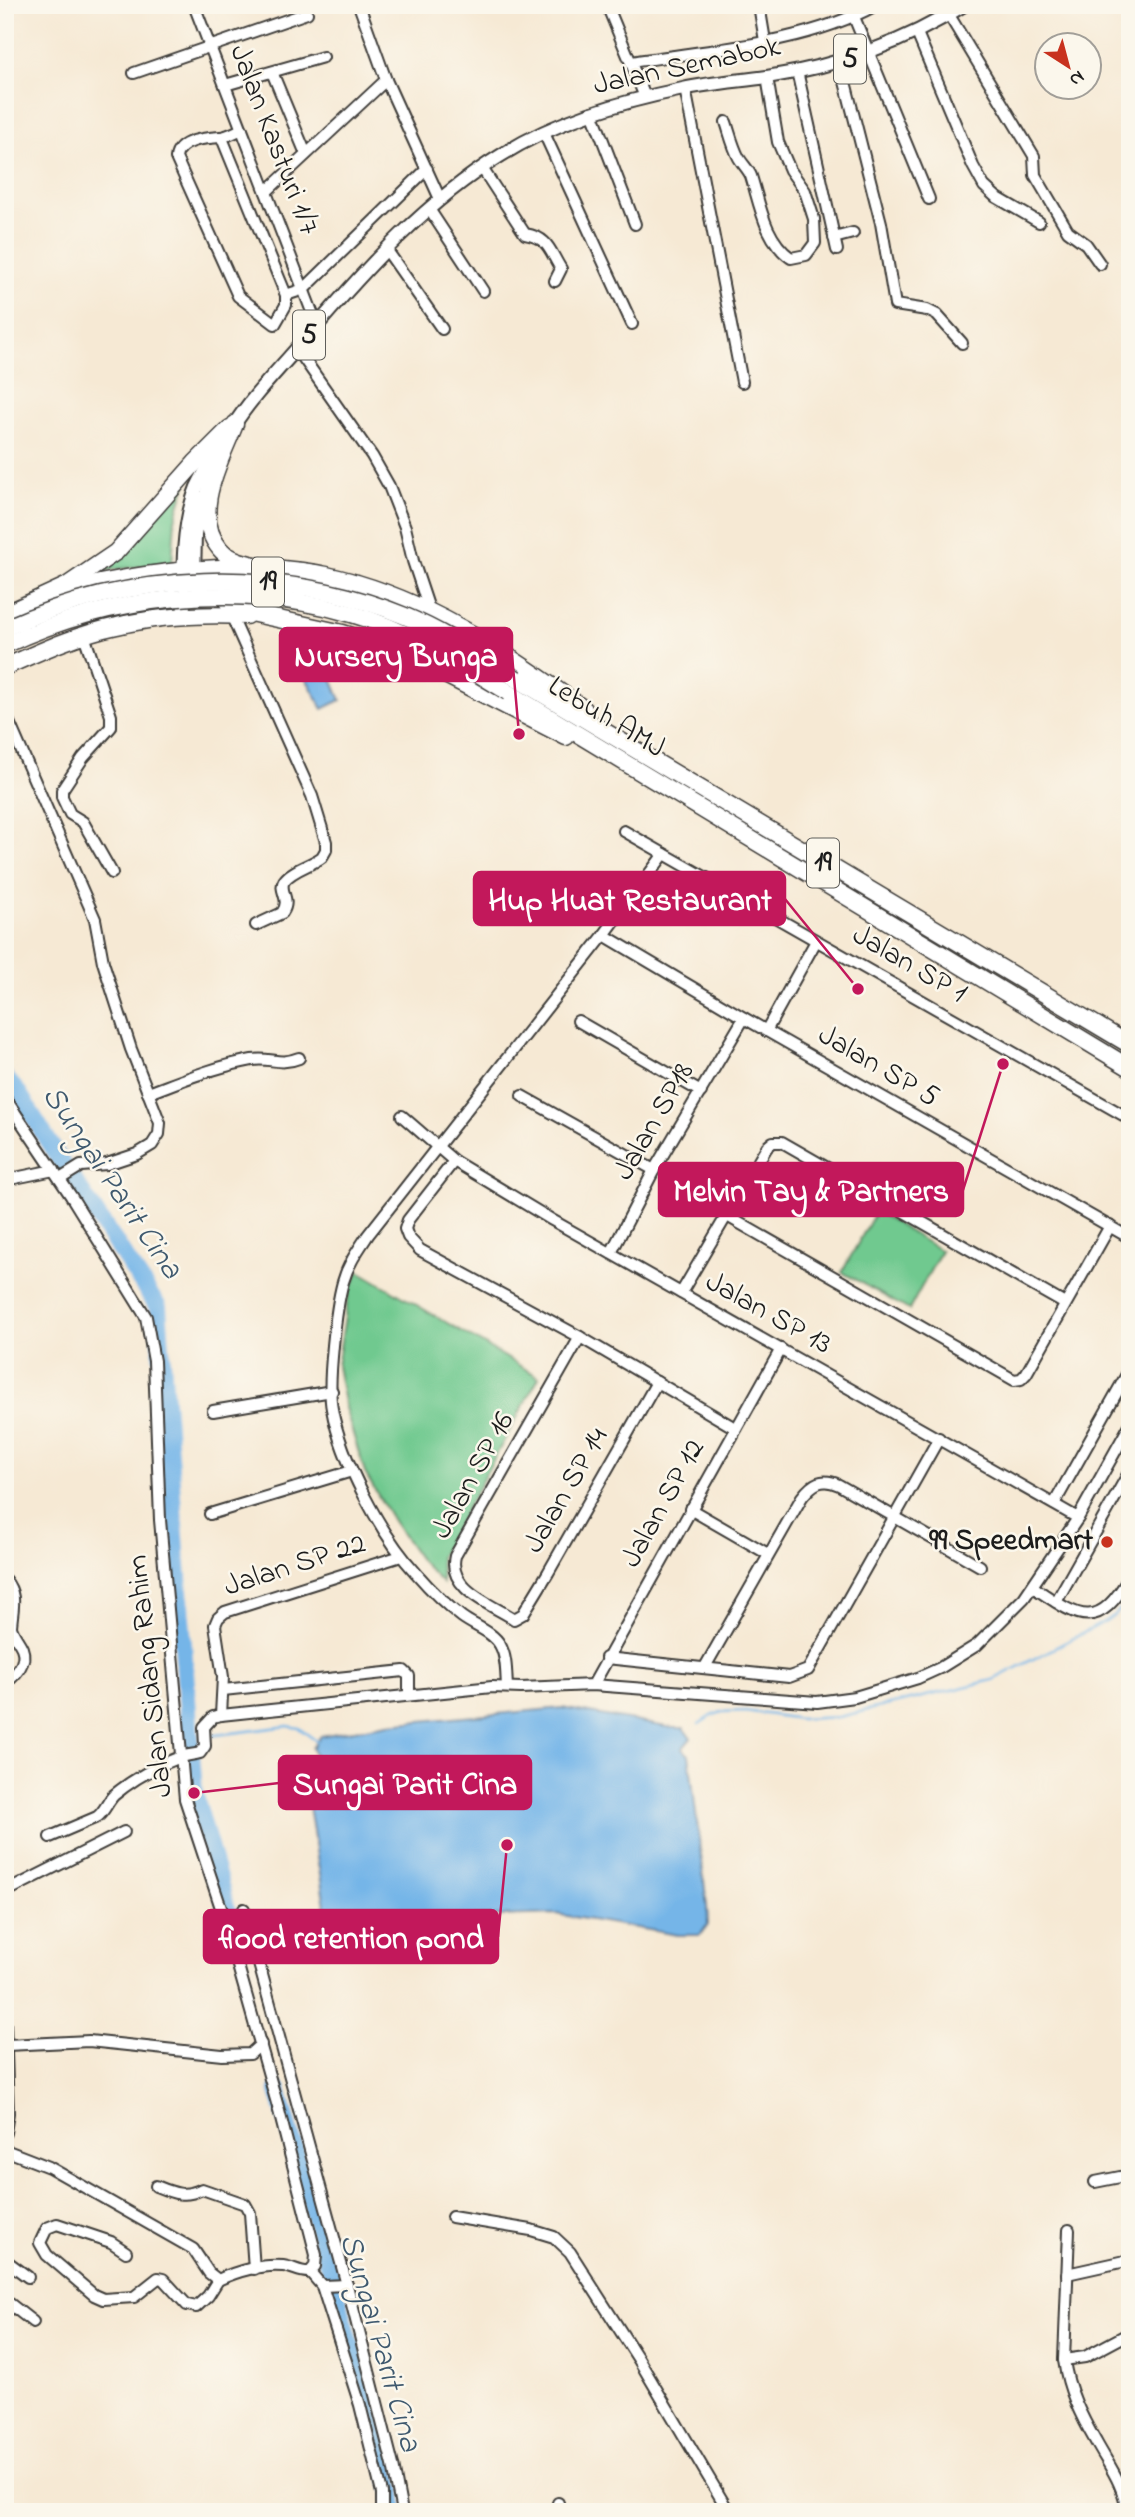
<svg xmlns="http://www.w3.org/2000/svg" width="1135" height="2517" viewBox="0 0 1135 2517" font-family="'Indie Flower',sans-serif">
<style>
.green{fill:#70c98f;stroke:#467256;stroke-width:2}
.water{fill:#74b5e8;stroke:#486882;stroke-width:2}
.lines{fill:none;stroke-linecap:round;stroke-linejoin:round}
.stream{stroke:#74b5e8;stroke-width:2.5}
.river{stroke:#74b5e8;stroke-width:18}
.minor-casing{stroke:#3d3b38;stroke-width:14}
.major-casing{stroke:#3d3b38;stroke-width:16}
.highway-casing{stroke:#3d3b38;stroke-width:19}
.minor{stroke:#fff;stroke-width:10}
.major{stroke:#fff;stroke-width:12}
.highway{stroke:#fff;stroke-width:16}
.highway-bridge-casing{stroke:#3d3b38;stroke-width:19;stroke-linecap:butt}
.highway-bridge{stroke:#fff;stroke-width:16}
.poi-dot{fill:#c8321e;stroke:#fbf7ec;stroke-width:2.5}
.labels{text-anchor:middle;dominant-baseline:central;stroke-width:5;stroke-linejoin:round;paint-order:stroke}
.shield{fill:#fbf7ec;stroke:#5f5e5a;stroke-width:2}
.shield-label{font-size:28px;font-weight:bold;fill:#1c1c1c}
.street-label{font-size:30px;fill:#1c1c1c;stroke:#fbf7ec}
.poi-label{font-size:30px;font-weight:bold;fill:#1c1c1c;stroke:#fbf7ec;text-anchor:end}
.water-label{font-size:32px;font-style:italic;fill:#3f596e;stroke:#fbf7ec}
.leader{fill:none;stroke:#c2185b;stroke-width:2.5}
.callout-dot{fill:#c2185b;stroke:#fbf7ec;stroke-width:2.5}
.callout{fill:#c2185b;stroke:#c2185b;stroke-width:2.5}
.callout-label{font-size:32px;text-anchor:middle;font-weight:bold;fill:#fff}
</style>
<rect width="100%" height="100%" fill="#fbf7ec"/>
<filter id="ink" filterUnits="userSpaceOnUse"><feTurbulence type="fractalNoise" baseFrequency=".0143" numOctaves="2"/><feDisplacementMap in="SourceGraphic" scale="14" xChannelSelector="R" yChannelSelector="G"/><feConvolveMatrix kernelMatrix="1 2 1 2 8 2 1 2 1" color-interpolation-filters="sRGB"/></filter>
<filter id="wash" filterUnits="userSpaceOnUse"><feTurbulence type="fractalNoise" baseFrequency=".00686" numOctaves="4" result="noise"/><feDisplacementMap in="SourceGraphic" scale="28" xChannelSelector="R" yChannelSelector="G"/><feGaussianBlur stdDeviation="1.57" result="paint"/><feColorMatrix in="noise" values="0 0 0 0 0 0 0 0 0 0 0 0 0 0 0 0 0 1.4 0 .05"/><feComposite in="paint" operator="in"/></filter>
<g filter="url(#wash)">
<rect width="100%" height="100%" fill="#f6e9d4"/>
<g class="green">
<polygon points="188,477 175,520 172,563 102,571"/>
<polygon points="876,1211 941,1251 909,1310 842,1272"/>
<polygon points="359,1271 539,1377 440,1557 442,1583 421,1561 393,1521 365,1473 345,1408 337,1366 349,1292"/>
</g>
<g class="water">
<polygon points="285,640 319,648 341,700 323,709"/>
<polygon points="562,1708 672,1728 684,1728 691,1738 682,1749 689,1755 707,1906 708,1924 700,1935 678,1935 556,1914 438,1918 334,1914 325,1906 308,1800 319,1765 312,1748 321,1736 388,1724"/>
</g>
<g class="lines">
<g class="stream">
<polyline points="699,1724 711,1716 722,1712 745,1711 800,1719 839,1717 993,1680 1093,1628 1114,1616 1130,1599"/>
<polyline points="208,1736 288,1726 299,1728 319,1743"/>
</g>
<g class="river">
<polyline points="5,1078 19,1094 56,1154 158,1307 194,1793 231,1925"/>
<polyline points="278,2090 393,2491 395,2512"/>
</g>
</g>
</g>
<g filter="url(#ink)">
<g class="lines">
<g class="minor-casing">
<g id="minor">
<polyline points="194,5 317,325"/>
<polyline points="359,5 386,80 440,199"/>
<polyline points="607,5 645,97"/>
<polyline points="759,5 765,41"/>
<polyline points="1128,5 1130,7"/>
<polyline points="949,15 1034,156 1035,175 1068,231 1086,244 1100,264"/>
<polyline points="854,17 929,199"/>
<polyline points="917,33 973,166 984,186 996,197 1039,222"/>
<path d="M631 62C713 49 802 45 876 5"/>
<polyline points="840,62 881,223 895,305 927,310 937,315 962,343"/>
<polyline points="797,71 837,250"/>
<polyline points="272,72 306,154"/>
<polyline points="134,73 307,13"/>
<polyline points="225,85 323,57"/>
<polyline points="685,88 742,382"/>
<polyline points="592,112 635,224"/>
<path d="M726 122C730 134 733 147 739 158 743 165 748 169 751 176 760 205 765 240 791 258L806 255 815 243 814 219 805 191 790 170 778 142 767 77"/>
<polyline points="544,133 632,324"/>
<path d="M222 138 286 295V305L275 324 238 296 176 158C178 140 205 138 220 137 227 137 235 132 242 129"/>
<path d="M482 168 525 234C549 238 549 250 561 269L555 281"/>
<polyline points="266,192 386,80"/>
<polyline points="429,209 483,291"/>
<polyline points="834,238 853,233"/>
<polyline points="386,249 442,329"/>
<polyline points="286,295 304,289 427,169"/>
<polyline points="297,349 372,456 389,486 405,527 413,561 430,612"/>
<path d="M231 615 312 796 326 842V850L322 857C312 865 291 870 284 881 278 891 292 899 282 913L256 925"/>
<polyline points="84,635 111,716 111,727 83,758 62,790 62,797 70,814 83,822 112,873"/>
<polyline points="5,713 95,919 103,962 131,1049 160,1123 159,1134 152,1145 137,1154 107,1164 81,1166 60,1179"/>
<polyline points="624,831 1130,1119"/>
<polyline points="604,935 744,1018 1130,1238"/>
<polyline points="578,1021 701,1092"/>
<polyline points="766,1031 816,941"/>
<path d="M148 1093C181 1081 217 1066 252 1060 272 1057 279 1066 299 1058"/>
<polyline points="522,1096 654,1170"/>
<polyline points="5,1098 71,1196 146,1317 154,1361 160,1520 185,1799 225,1920 278,2107 316,2255 315,2266 310,2272"/>
<polyline points="402,1116 454,1161 552,1220 1078,1518"/>
<polyline points="454,1161 408,1220 405,1229 408,1237 420,1250 580,1337 735,1428"/>
<polyline points="5,1180 54,1170"/>
<polyline points="727,1216 1014,1380 1021,1379 1026,1374 1110,1226"/>
<polyline points="611,1253 654,1170 744,1018"/>
<polyline points="681,1293 767,1147 773,1142 782,1142 1065,1304"/>
<path d="M580 1337 455 1556C447 1589 491 1604 514 1619L523 1614 548 1573 657 1382"/>
<polyline points="213,1411 332,1391"/>
<polyline points="1054,1504 1130,1369"/>
<polyline points="690,1509 768,1554"/>
<polyline points="210,1514 352,1471"/>
<path d="M5 1580C18 1596 12 1608 11 1627 13 1635 19 1641 22 1648 28 1663 15 1675 5 1684"/>
<path d="M1033 1587C1078 1617 1097 1634 1130 1576"/>
<polyline points="1056,1602 1130,1471"/>
<polyline points="606,1658 789,1677 808,1670 939,1438"/>
<path d="M705 1667 802 1497C813 1483 822 1477 839 1485L980 1566"/>
<polyline points="593,1685 781,1349"/>
<path d="M507 1687C506 1674 507 1657 500 1645 493 1632 474 1626 462 1617 446 1605 429 1588 416 1573 381 1535 341 1460 332 1409 327 1384 336 1307 343 1282 348 1264 358 1250 368 1235L604 935 664 854"/>
<polyline points="223,1690 404,1671 409,1676 409,1695"/>
<polyline points="221,1715 223,1677 215,1625 218,1618 225,1612 401,1556"/>
<path d="M50 1837 97 1817C105 1811 107 1802 114 1795 132 1780 157 1766 178 1758 185 1755 193 1755 200 1753L205 1746 204 1727 213 1717 221 1715 492 1687 521 1688 593 1685 817 1702 855 1697 918 1678 940 1668 977 1645 1024 1598 1078 1518 1130 1425"/>
<polyline points="5,1892 124,1832"/>
<polyline points="244,1909 347,2285"/>
<polyline points="5,2021 8,2113 5,2133"/>
<polyline points="7,2045 89,2041 222,2055 250,2054 261,2044"/>
<path d="M5 2150 49 2167 193 2249 209 2273 218 2280C237 2271 262 2264 283 2266 293 2267 300 2273 310 2272L322 2286 347 2285 393 2465 402 2512"/>
<polyline points="1095,2182 1130,2175"/>
<path d="M156 2186C173 2193 184 2198 202 2189L245 2204 250 2213 254 2269"/>
<polyline points="452,2217 531,2230 554,2237 570,2252 639,2360 729,2512"/>
<path d="M1069 2230 1064 2360C1068 2390 1081 2416 1096 2442 1109 2466 1124 2484 1127 2512"/>
<polyline points="126,2252 111,2242 57,2224 47,2228 40,2243 47,2255 94,2295 103,2299 134,2297 158,2278 163,2279 187,2305 196,2307 208,2296 218,2280"/>
<polyline points="5,2260 28,2277"/>
<polyline points="1067,2274 1130,2260"/>
<polyline points="322,2286 360,2405 382,2493 382,2512"/>
<polyline points="5,2300 33,2322"/>
<polyline points="1064,2360 1085,2357 1130,2333"/>
<polyline points="558,2503 560,2512"/>
</g>
</g>
<g class="major-casing">
<g id="major">
<path d="M230 431C253 394 286 362 314 329 369 265 427 201 500 156 555 121 619 102 683 89 710 83 739 81 767 77 838 66 903 44 964 5"/>
<polyline points="194,577 195,535 202,498"/>
<path d="M184 617C183 574 181 527 197 487 203 474 211 462 219 449"/>
</g>
</g>
<g class="highway-casing">
<g id="highway">
<path d="M235 424C221 460 190 513 220 549 237 570 295 568 321 574 333 576 346 580 357 583 441 608 514 658 584 709"/>
<path d="M256 568 234 572 226 578C221 593 223 602 237 610L343 633 383 646 422 663 566 737"/>
<path d="M65 592C123 575 180 569 240 567"/>
<polyline points="5,614 66,586 116,552 195,463 230,428"/>
<path d="M5 667C41 651 78 634 117 626 158 616 204 614 246 616"/>
<polyline points="517,679 1130,1045"/>
<polyline points="508,692 1130,1068"/>
</g>
</g>
<use href="#minor" class="minor"/>
<use href="#major" class="major"/>
<use href="#highway" class="highway"/>
<g class="highway-bridge-casing">
<g id="highway-bridge">
<path d="M5 628C130 571 278 564 405 616 444 632 481 657 517 679"/>
<path d="M5 645C111 595 238 581 352 614 408 630 458 662 508 692"/>
</g>
</g>
<use href="#highway-bridge" class="highway-bridge"/>
</g>
</g>
<circle class="poi-dot" cx="1107" cy="1542" r="7"/>
<g class="labels">
<g class="shield">
<rect x="834" y="34.5" width="32" height="49" rx="5"/>
<rect x="293" y="310.5" width="32" height="49" rx="5"/>
<rect x="252" y="557.5" width="32" height="49" rx="5"/>
<rect x="807" y="838.5" width="32" height="49" rx="5"/>
</g>
<g class="shield-label">
<text x="850" y="59">5</text>
<text x="309" y="335">5</text>
<text x="268" y="582">19</text>
<text x="823" y="863">19</text>
</g>
<g class="street-label">
<text transform="translate(687 67) rotate(-12)">Jalan Semabok</text>
<text transform="translate(273 140) rotate(69)">Jalan Kasturi 1/7</text>
<text transform="translate(606 718) rotate(31)">Lebuh AMJ</text>
<text transform="translate(909 965) rotate(30)">Jalan SP 1</text>
<text transform="translate(878 1067) rotate(30)">Jalan SP 5</text>
<text transform="translate(655 1122) rotate(-60)">Jalan SP18</text>
<text transform="translate(768 1314) rotate(29)">Jalan SP 13</text>
<text transform="translate(474 1476) rotate(-61)">Jalan SP 16</text>
<text transform="translate(567 1491) rotate(-60)">Jalan SP 14</text>
<text transform="translate(664 1504) rotate(-61)">Jalan SP 12</text>
<text transform="translate(295 1566) rotate(-18)">Jalan SP 22</text>
<text transform="translate(151 1676) rotate(-96)">Jalan Sidang Rahim</text>
</g>
<g class="poi-label">
<text x="1093" y="1542">99 Speedmart</text>
</g>
<g class="water-label">
<text transform="translate(111 1183) rotate(56)">Sungai Parit Cina</text>
<text transform="translate(379 2343) rotate(74)">Sungai Parit Cina</text>
</g>
</g>
<path class="leader" d="M519 734L512 655M858 989L785 899M1003 1064L963 1190M194 1793L279 1783M507 1845L498 1937"/>
<g class="callout-dot">
<circle cx="519" cy="734" r="7"/>
<circle cx="858" cy="989" r="7"/>
<circle cx="1003" cy="1064" r="7"/>
<circle cx="194" cy="1793" r="7"/>
<circle cx="507" cy="1845" r="7"/>
</g>
<g class="callout">
<rect x="280" y="628" width="232" height="53" rx="7"/>
<rect x="474" y="872" width="311" height="53" rx="7"/>
<rect x="659" y="1163" width="304" height="53" rx="7"/>
<rect x="279" y="1756" width="252" height="53" rx="7"/>
<rect x="204" y="1910" width="294" height="53" rx="7"/>
</g>
<g class="callout-label">
<text x="396" y="666">Nursery Bunga</text>
<text x="630" y="910">Hup Huat Restaurant</text>
<text x="811" y="1201">Melvin Tay &amp; Partners</text>
<text x="405" y="1794">Sungai Parit Cina</text>
<text x="351" y="1948">flood retention pond</text>
</g>
<rect width="1135" height="2517" fill="none" stroke="#fbf7ec" stroke-width="28"/>
<g transform="translate(1068 66) rotate(144)"><circle r="33" fill="#fbf7ec" stroke="#a29f99" stroke-width="2"/>
<path d="M0-5L12 26L0 18L-12 26Z" fill="#c8321e"/>
<text y="-10" font-size="19" font-weight="bold" text-anchor="middle" fill="#1c1c1c">N</text>
</g>
</svg>
